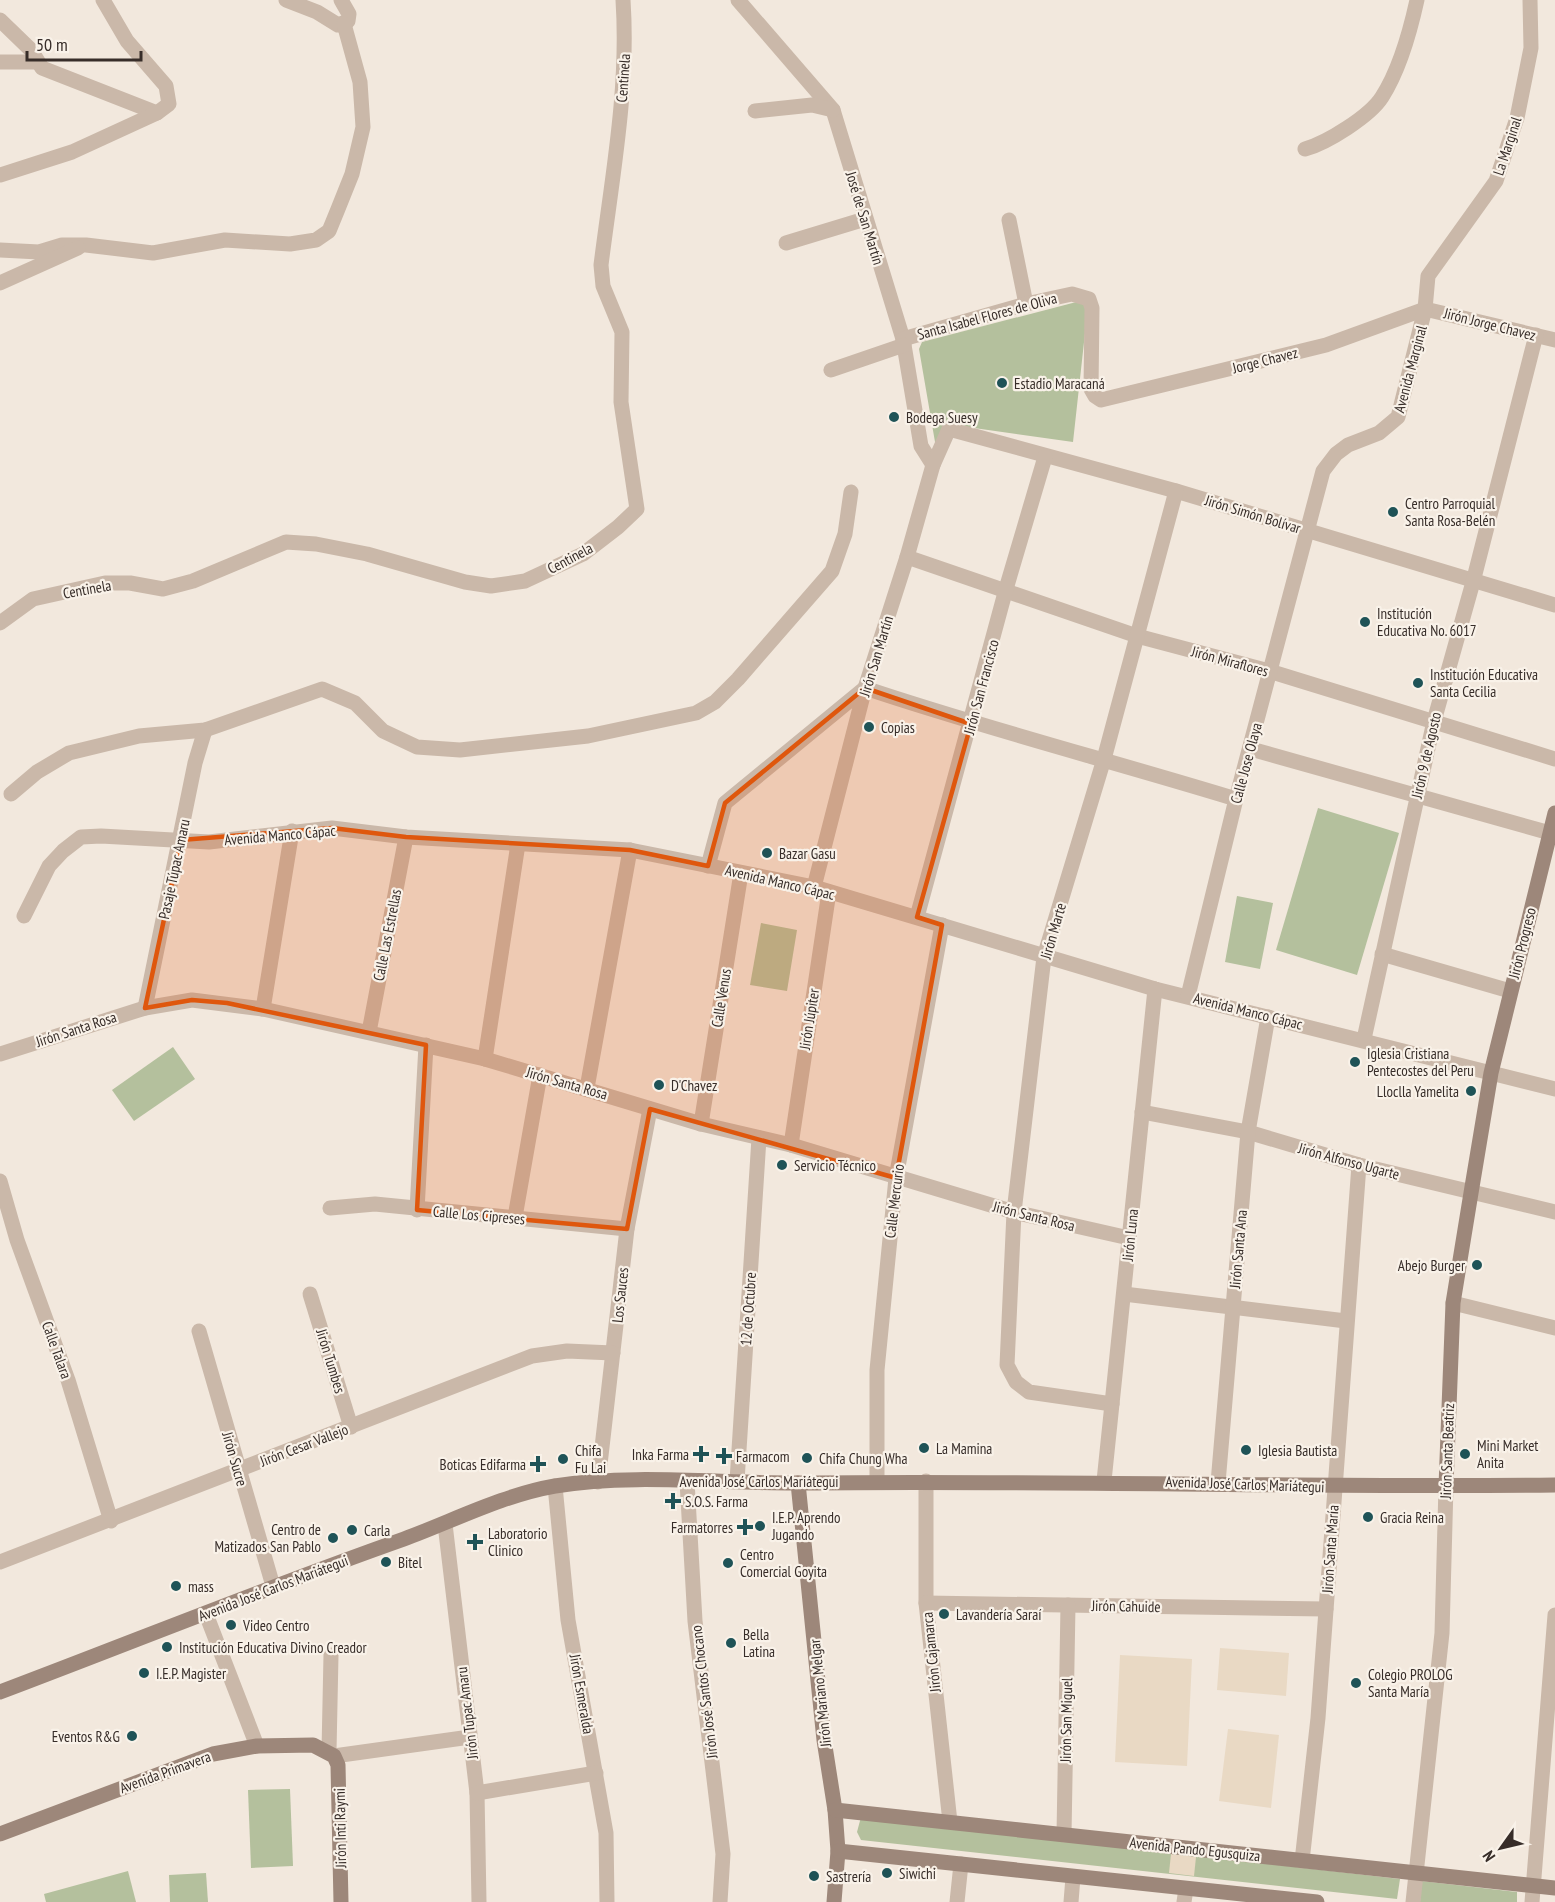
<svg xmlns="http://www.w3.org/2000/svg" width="1555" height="1902" viewBox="0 0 1555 1902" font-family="'PT Sans Narrow',sans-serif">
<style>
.green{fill:#b4c09d}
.plaza{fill:#e9d9c4}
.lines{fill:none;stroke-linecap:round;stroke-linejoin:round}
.street{stroke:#cab8a9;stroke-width:15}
.secondary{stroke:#9d877a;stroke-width:15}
.marked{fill:#df570d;fill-opacity:0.2;stroke:#df570d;stroke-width:4.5;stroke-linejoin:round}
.poi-dot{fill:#1f5357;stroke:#f9f2e9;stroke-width:2}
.labels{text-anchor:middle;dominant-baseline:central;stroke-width:4.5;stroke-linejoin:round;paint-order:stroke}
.street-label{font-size:15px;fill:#372d29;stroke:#f9f2e9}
.poi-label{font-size:15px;fill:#372d29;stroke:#f9f2e9;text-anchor:start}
</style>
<rect width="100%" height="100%" fill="#f2e8dd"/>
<g class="green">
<polygon points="1084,300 1088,306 1073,442 953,425 939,442 935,442 919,349 922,342"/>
<polygon points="1318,808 1399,833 1357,975 1276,950"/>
<polygon points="1237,896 1273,903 1260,969 1225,962"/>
<polygon points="761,923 797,930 787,991 750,985"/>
<polygon points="173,1047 195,1079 134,1121 112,1090"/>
<polygon points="290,1789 293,1866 251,1868 248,1790"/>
<polygon points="861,1817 1400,1879 1397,1899 861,1840 857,1832"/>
<polygon points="128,1871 136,1902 46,1902 44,1894"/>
<polygon points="206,1873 208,1902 170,1902 169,1875"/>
<polygon points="1421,1881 1517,1892 1517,1902 1420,1902"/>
</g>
<g class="plaza">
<polygon points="1220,1648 1289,1653 1286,1696 1217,1690"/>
<polygon points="1120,1655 1192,1659 1187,1766 1115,1762"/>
<polygon points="1228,1729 1279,1735 1271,1808 1219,1801"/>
<polygon points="1171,1854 1196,1857 1194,1876 1169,1873"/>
</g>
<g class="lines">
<g class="street">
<polyline points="286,0 317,12 338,25 348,21 349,14 341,0"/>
<polyline points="738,0 833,110 903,339 921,446 933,465"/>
<polyline points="0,20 31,50 42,68 157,113"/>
<polyline points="0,62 37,62"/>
<polyline points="755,111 812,105 833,110"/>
<path d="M1305 149C1327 143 1370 116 1382 97 1400 69 1410 32 1417 0"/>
<polyline points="0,175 72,152 157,113 169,104 166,86 127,41 103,0"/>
<polyline points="1009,220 1026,304"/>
<polyline points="786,243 865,219"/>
<polyline points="0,250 39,252 62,245 86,245 153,253 225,240 290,244 316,240 329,231 338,209 352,174 363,127 360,82 344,24"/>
<polyline points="0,283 78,248"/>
<polyline points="1425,309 1555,340"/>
<polyline points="903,339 1026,304 1072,294 1089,299 1092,308 1091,389 1095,396 1101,400 1326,345 1425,309"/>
<polyline points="831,370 904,345"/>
<polyline points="907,557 1137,636 1269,671 1555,759"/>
<path d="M0 623 33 599 105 583H130L163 589 193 581 286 542 316 544 367 554 465 582 491 586 525 581 583 554 618 527 637 509 621 402 622 332 603 286 601 265C612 177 629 89 623 0"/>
<polyline points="1251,749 1550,833"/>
<polyline points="11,794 37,772 69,753 139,736 205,730 322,689 355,703 383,731 417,747 460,750 588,736 696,713 715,702 738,679 832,571 845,534 851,492"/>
<path d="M708 866 725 803 865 688C987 729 1112 761 1236 799"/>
<polyline points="814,887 865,688 907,557 933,465 949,429 1176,491 1555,605"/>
<polyline points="24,916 49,866 63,851 81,837 101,836 209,842 332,828 406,837 630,850 814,887 1155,989 1555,1089"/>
<polyline points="917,917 1006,589 1045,457"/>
<polyline points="1382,954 1510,991"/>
<polyline points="1188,996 1236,799 1323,471 1336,454 1348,445 1379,433 1398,417 1425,309 1428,276 1496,181 1517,118 1531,48 1530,0"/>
<polyline points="145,1008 195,763 205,730"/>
<polyline points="263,1009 292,831"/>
<polyline points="369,1032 406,837"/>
<polyline points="1364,1039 1434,721 1473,582 1536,335"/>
<polyline points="0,1054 145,1008 192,1000 263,1009 485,1059 701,1124 791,1145 1014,1212 1129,1238"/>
<polyline points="485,1059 518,844"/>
<polyline points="587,1088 630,850"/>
<polyline points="1142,1112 1248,1132 1359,1165 1555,1212"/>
<polyline points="701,1124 741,873"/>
<polyline points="791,1145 829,892"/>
<polyline points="0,1181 17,1240 68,1380 111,1521"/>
<polyline points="330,1208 375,1204 627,1229"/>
<polyline points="417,1210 426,1045"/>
<polyline points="515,1217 540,1075"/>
<polyline points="310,1294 351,1427"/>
<polyline points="1124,1294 1346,1321"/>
<polyline points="1453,1303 1555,1328"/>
<polyline points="199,1331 273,1586"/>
<polyline points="1112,1404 1029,1392 1016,1382 1007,1365 1014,1212 1044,957 1104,759 1176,491"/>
<polyline points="687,1481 695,1621 723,1854 720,1902"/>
<polyline points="737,1481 759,1138"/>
<polyline points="877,1481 877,1370 896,1178 942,925"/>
<polyline points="926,1481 926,1603 950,1822"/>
<polyline points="1104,1481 1155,989"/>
<polyline points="598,1482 627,1229 650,1109"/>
<polyline points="1218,1483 1248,1132 1268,1017"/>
<polyline points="555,1486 568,1620 606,1833 607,1902"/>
<polyline points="445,1524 477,1793 479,1902"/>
<polyline points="0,1562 532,1356 567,1351 613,1353"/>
<polyline points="926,1603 1326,1609"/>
<polyline points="206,1614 257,1746"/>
<polyline points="329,1751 331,1655"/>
<polyline points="334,1756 470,1737"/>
<polyline points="477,1793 596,1773"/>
<polyline points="1064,1835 1068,1605"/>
<polyline points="1302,1861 1318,1718 1359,1165"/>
<polyline points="957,1902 961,1864"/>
<polyline points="1071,1902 1073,1877"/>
<polyline points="1184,1902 1186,1889"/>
<polyline points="1413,1902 1442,1633 1446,1486"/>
<polyline points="1532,1902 1555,1615"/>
</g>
<g class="secondary">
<polyline points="798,1483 824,1740 835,1810 838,1851 834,1902"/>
<polyline points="1446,1486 1453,1303 1471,1193 1491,1073 1555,813"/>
<path d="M0 1692C135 1641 268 1587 404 1539 453 1521 503 1495 555 1486 634 1473 723 1484 803 1483 1054 1480 1304 1488 1555 1485"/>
<polyline points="835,1810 1555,1888"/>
<polyline points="0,1834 213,1754 257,1746 313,1745 334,1756 338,1765 341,1902"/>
<polyline points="838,1851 1317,1902"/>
</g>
</g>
<path class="marked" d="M865 688 971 724 917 917 942 925 896 1178 650 1109 627 1229 417 1210 426 1045 227 1003 192 1000 145 1008 181 840 332 828 406 837 630 850 708 866 725 803Z"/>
<g class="poi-dot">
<circle cx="1002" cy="383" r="6"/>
<circle cx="894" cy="417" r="6"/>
<circle cx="1393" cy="512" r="6"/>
<circle cx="1365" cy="622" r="6"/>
<circle cx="1418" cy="683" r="6"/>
<circle cx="869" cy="727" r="6"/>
<circle cx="767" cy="853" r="6"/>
<circle cx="1355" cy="1062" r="6"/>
<circle cx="659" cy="1085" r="6"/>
<circle cx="1471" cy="1091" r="6"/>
<circle cx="782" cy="1165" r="6"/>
<circle cx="1477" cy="1265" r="6"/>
<circle cx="924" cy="1448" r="6"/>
<circle cx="1246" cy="1450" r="6"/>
<path d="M698 1445h6v6h6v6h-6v6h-6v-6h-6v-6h6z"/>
<circle cx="1465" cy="1454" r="6"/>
<path d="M721 1447h6v6h6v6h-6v6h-6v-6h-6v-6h6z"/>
<circle cx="807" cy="1458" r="6"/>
<circle cx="563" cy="1459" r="6"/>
<path d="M535 1455h6v6h6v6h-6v6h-6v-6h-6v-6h6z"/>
<path d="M670 1492h6v6h6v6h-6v6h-6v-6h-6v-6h6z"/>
<circle cx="1368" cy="1517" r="6"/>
<circle cx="760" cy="1526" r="6"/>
<path d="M742 1518h6v6h6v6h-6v6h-6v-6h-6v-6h6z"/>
<circle cx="352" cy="1530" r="6"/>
<circle cx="333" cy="1538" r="6"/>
<path d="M472 1533h6v6h6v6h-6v6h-6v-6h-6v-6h6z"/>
<circle cx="386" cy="1562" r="6"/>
<circle cx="728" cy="1563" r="6"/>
<circle cx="176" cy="1586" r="6"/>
<circle cx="944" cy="1614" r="6"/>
<circle cx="231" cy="1625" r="6"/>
<circle cx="731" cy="1643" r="6"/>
<circle cx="167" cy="1647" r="6"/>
<circle cx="144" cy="1673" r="6"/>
<circle cx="1356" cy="1683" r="6"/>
<circle cx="132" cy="1736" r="6"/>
<circle cx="887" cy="1873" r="6"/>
<circle cx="814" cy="1876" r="6"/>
</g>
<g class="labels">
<g class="street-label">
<text transform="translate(623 78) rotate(-86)">Centinela</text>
<text transform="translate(1507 146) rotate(-72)">La Marginal</text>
<text transform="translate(865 218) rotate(73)">José de San Martín</text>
<text transform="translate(987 316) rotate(-15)">Santa Isabel Flores de Oliva</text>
<text transform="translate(1490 324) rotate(14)">Jirón Jorge Chavez</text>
<text transform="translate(1265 360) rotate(-14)">Jorge Chavez</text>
<text transform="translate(1410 369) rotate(-75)">Avenida Marginal</text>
<text transform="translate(1253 514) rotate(17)">Jirón Simón Bolívar</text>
<text transform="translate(570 558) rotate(-28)">Centinela</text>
<text transform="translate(87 589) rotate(-10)">Centinela</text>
<text transform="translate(876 656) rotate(-73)">Jirón San Martín</text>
<text transform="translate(1230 661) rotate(15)">Jirón Miraflores</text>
<text transform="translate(981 687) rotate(-75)">Jirón San Francisco</text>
<text transform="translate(1426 755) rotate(-77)">Jirón 9 de Agosto</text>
<text transform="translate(1246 763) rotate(-75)">Calle Jose Olaya</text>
<text transform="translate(280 835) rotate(-5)">Avenida Manco Cápac</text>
<text transform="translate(174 869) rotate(-78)">Pasaje Túpac Amaru</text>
<text transform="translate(780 882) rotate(13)">Avenida Manco Cápac</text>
<text transform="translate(1053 931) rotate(-74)">Jirón Marte</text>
<text transform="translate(387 935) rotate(-79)">Calle Las Estrellas</text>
<text transform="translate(1522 943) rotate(-76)">Jirón Progreso</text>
<text transform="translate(721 998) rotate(-81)">Calle Venus</text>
<text transform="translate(1248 1011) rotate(14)">Avenida Manco Cápac</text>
<text transform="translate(809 1019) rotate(-81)">Jirón Júpiter</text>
<text transform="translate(76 1029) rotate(-18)">Jirón Santa Rosa</text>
<text transform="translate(567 1083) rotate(16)">Jirón Santa Rosa</text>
<text transform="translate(1349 1161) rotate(15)">Jirón Alfonso Ugarte</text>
<text transform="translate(894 1201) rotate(-83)">Calle Mercurio</text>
<text transform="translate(479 1215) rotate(5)">Calle Los Cipreses</text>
<text transform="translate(1034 1216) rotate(14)">Jirón Santa Rosa</text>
<text transform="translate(1130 1235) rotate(-84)">Jirón Luna</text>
<text transform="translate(1238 1249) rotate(-85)">Jirón Santa Ana</text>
<text transform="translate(620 1295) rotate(-84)">Los Sauces</text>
<text transform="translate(748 1309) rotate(-86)">12 de Octubre</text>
<text transform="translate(57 1350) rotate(70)">Calle Talara</text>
<text transform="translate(331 1361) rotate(73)">Jirón Tumbes</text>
<text transform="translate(304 1445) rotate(-21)">Jirón Cesar Vallejo</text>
<text transform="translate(1447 1451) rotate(-88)">Jirón Santa Beatriz</text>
<text transform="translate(235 1459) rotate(74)">Jirón Sucre</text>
<text x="759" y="1481">Avenida José Carlos Mariátegui</text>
<text transform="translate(1245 1484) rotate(2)">Avenida José Carlos Mariátegui</text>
<text transform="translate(1330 1549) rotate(-86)">Jirón Santa María</text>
<text transform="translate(273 1588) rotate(-21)">Avenida José Carlos Mariátegui</text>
<text transform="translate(1126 1606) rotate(1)">Jirón Cahuide</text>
<text transform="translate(931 1652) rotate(-96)">Jirón Cajamarca</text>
<text transform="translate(704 1692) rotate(-97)">Jirón José Santos Chocano</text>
<text transform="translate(820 1693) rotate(-96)">Jirón Mariano Melgar</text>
<text transform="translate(582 1694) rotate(80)">Jirón Esmeralda</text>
<text transform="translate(467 1713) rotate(-97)">Jirón Tupac Amaru</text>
<text transform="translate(1066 1720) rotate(-89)">Jirón San Miguel</text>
<text transform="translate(165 1772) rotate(-20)">Avenida Primavera</text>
<text transform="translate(340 1828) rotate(-91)">Jirón Inti Raymi</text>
<text transform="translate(1195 1849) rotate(6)">Avenida Pando Egusquiza</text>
</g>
<g class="poi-label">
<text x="1014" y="383">Estadio Maracaná</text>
<text x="906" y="417">Bodega Suesy</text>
<text x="1405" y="503">Centro Parroquial<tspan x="1405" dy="17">Santa Rosa-Belén</tspan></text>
<text x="1377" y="613">Institución<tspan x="1377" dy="17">Educativa No. 6017</tspan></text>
<text x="1430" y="674">Institución Educativa<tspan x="1430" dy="17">Santa Cecilia</tspan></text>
<text x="881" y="727">Copias</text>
<text x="779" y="853">Bazar Gasu</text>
<text x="1367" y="1053">Iglesia Cristiana<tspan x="1367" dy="17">Pentecostes del Peru</tspan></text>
<text x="671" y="1085">D'Chavez</text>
<text x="1459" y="1091" text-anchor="end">Lloclla Yamelita</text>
<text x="794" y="1165">Servicio Técnico</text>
<text x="1465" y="1265" text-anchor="end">Abejo Burger</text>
<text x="1477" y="1445">Mini Market<tspan x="1477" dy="17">Anita</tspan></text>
<text x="936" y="1448">La Mamina</text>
<text x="575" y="1450">Chifa<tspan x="575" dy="17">Fu Lai</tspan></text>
<text x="1258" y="1450">Iglesia Bautista</text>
<text x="689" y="1454" text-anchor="end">Inka Farma</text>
<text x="736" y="1456">Farmacom</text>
<text x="819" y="1458">Chifa Chung Wha</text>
<text x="526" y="1464" text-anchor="end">Boticas Edifarma</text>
<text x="685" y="1501">S.O.S. Farma</text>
<text x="772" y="1517">I.E.P. Aprendo<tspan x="772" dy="17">Jugando</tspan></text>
<text x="1380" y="1517">Gracia Reina</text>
<text x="733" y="1527" text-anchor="end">Farmatorres</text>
<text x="321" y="1529" text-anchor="end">Centro de<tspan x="321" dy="17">Matizados San Pablo</tspan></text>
<text x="364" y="1530">Carla</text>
<text x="488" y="1533">Laboratorio<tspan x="488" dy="17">Clinico</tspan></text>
<text x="740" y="1554">Centro<tspan x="740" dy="17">Comercial Goyita</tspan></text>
<text x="398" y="1562">Bitel</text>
<text x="188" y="1586">mass</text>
<text x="956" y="1614">Lavandería Saraí</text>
<text x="243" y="1625">Video Centro</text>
<text x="743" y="1634">Bella<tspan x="743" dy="17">Latina</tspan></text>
<text x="179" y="1647">Institución Educativa Divino Creador</text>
<text x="156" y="1673">I.E.P. Magister</text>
<text x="1368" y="1674">Colegio PROLOG<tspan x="1368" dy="17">Santa María</tspan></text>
<text x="120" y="1736" text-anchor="end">Eventos R&amp;G</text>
<text x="899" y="1873">Siwichi</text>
<text x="826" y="1876">Sastrería</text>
</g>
</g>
<g transform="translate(1501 1848) rotate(236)" stroke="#f9f2e9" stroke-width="4.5" paint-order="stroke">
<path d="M0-4.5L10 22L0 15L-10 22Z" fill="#372d29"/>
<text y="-9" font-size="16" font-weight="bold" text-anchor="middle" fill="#372d29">N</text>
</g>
<path d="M27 51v9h114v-9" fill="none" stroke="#372d29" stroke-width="3"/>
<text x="36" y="51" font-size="18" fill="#372d29" stroke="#f9f2e9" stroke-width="4.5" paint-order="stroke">50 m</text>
</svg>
